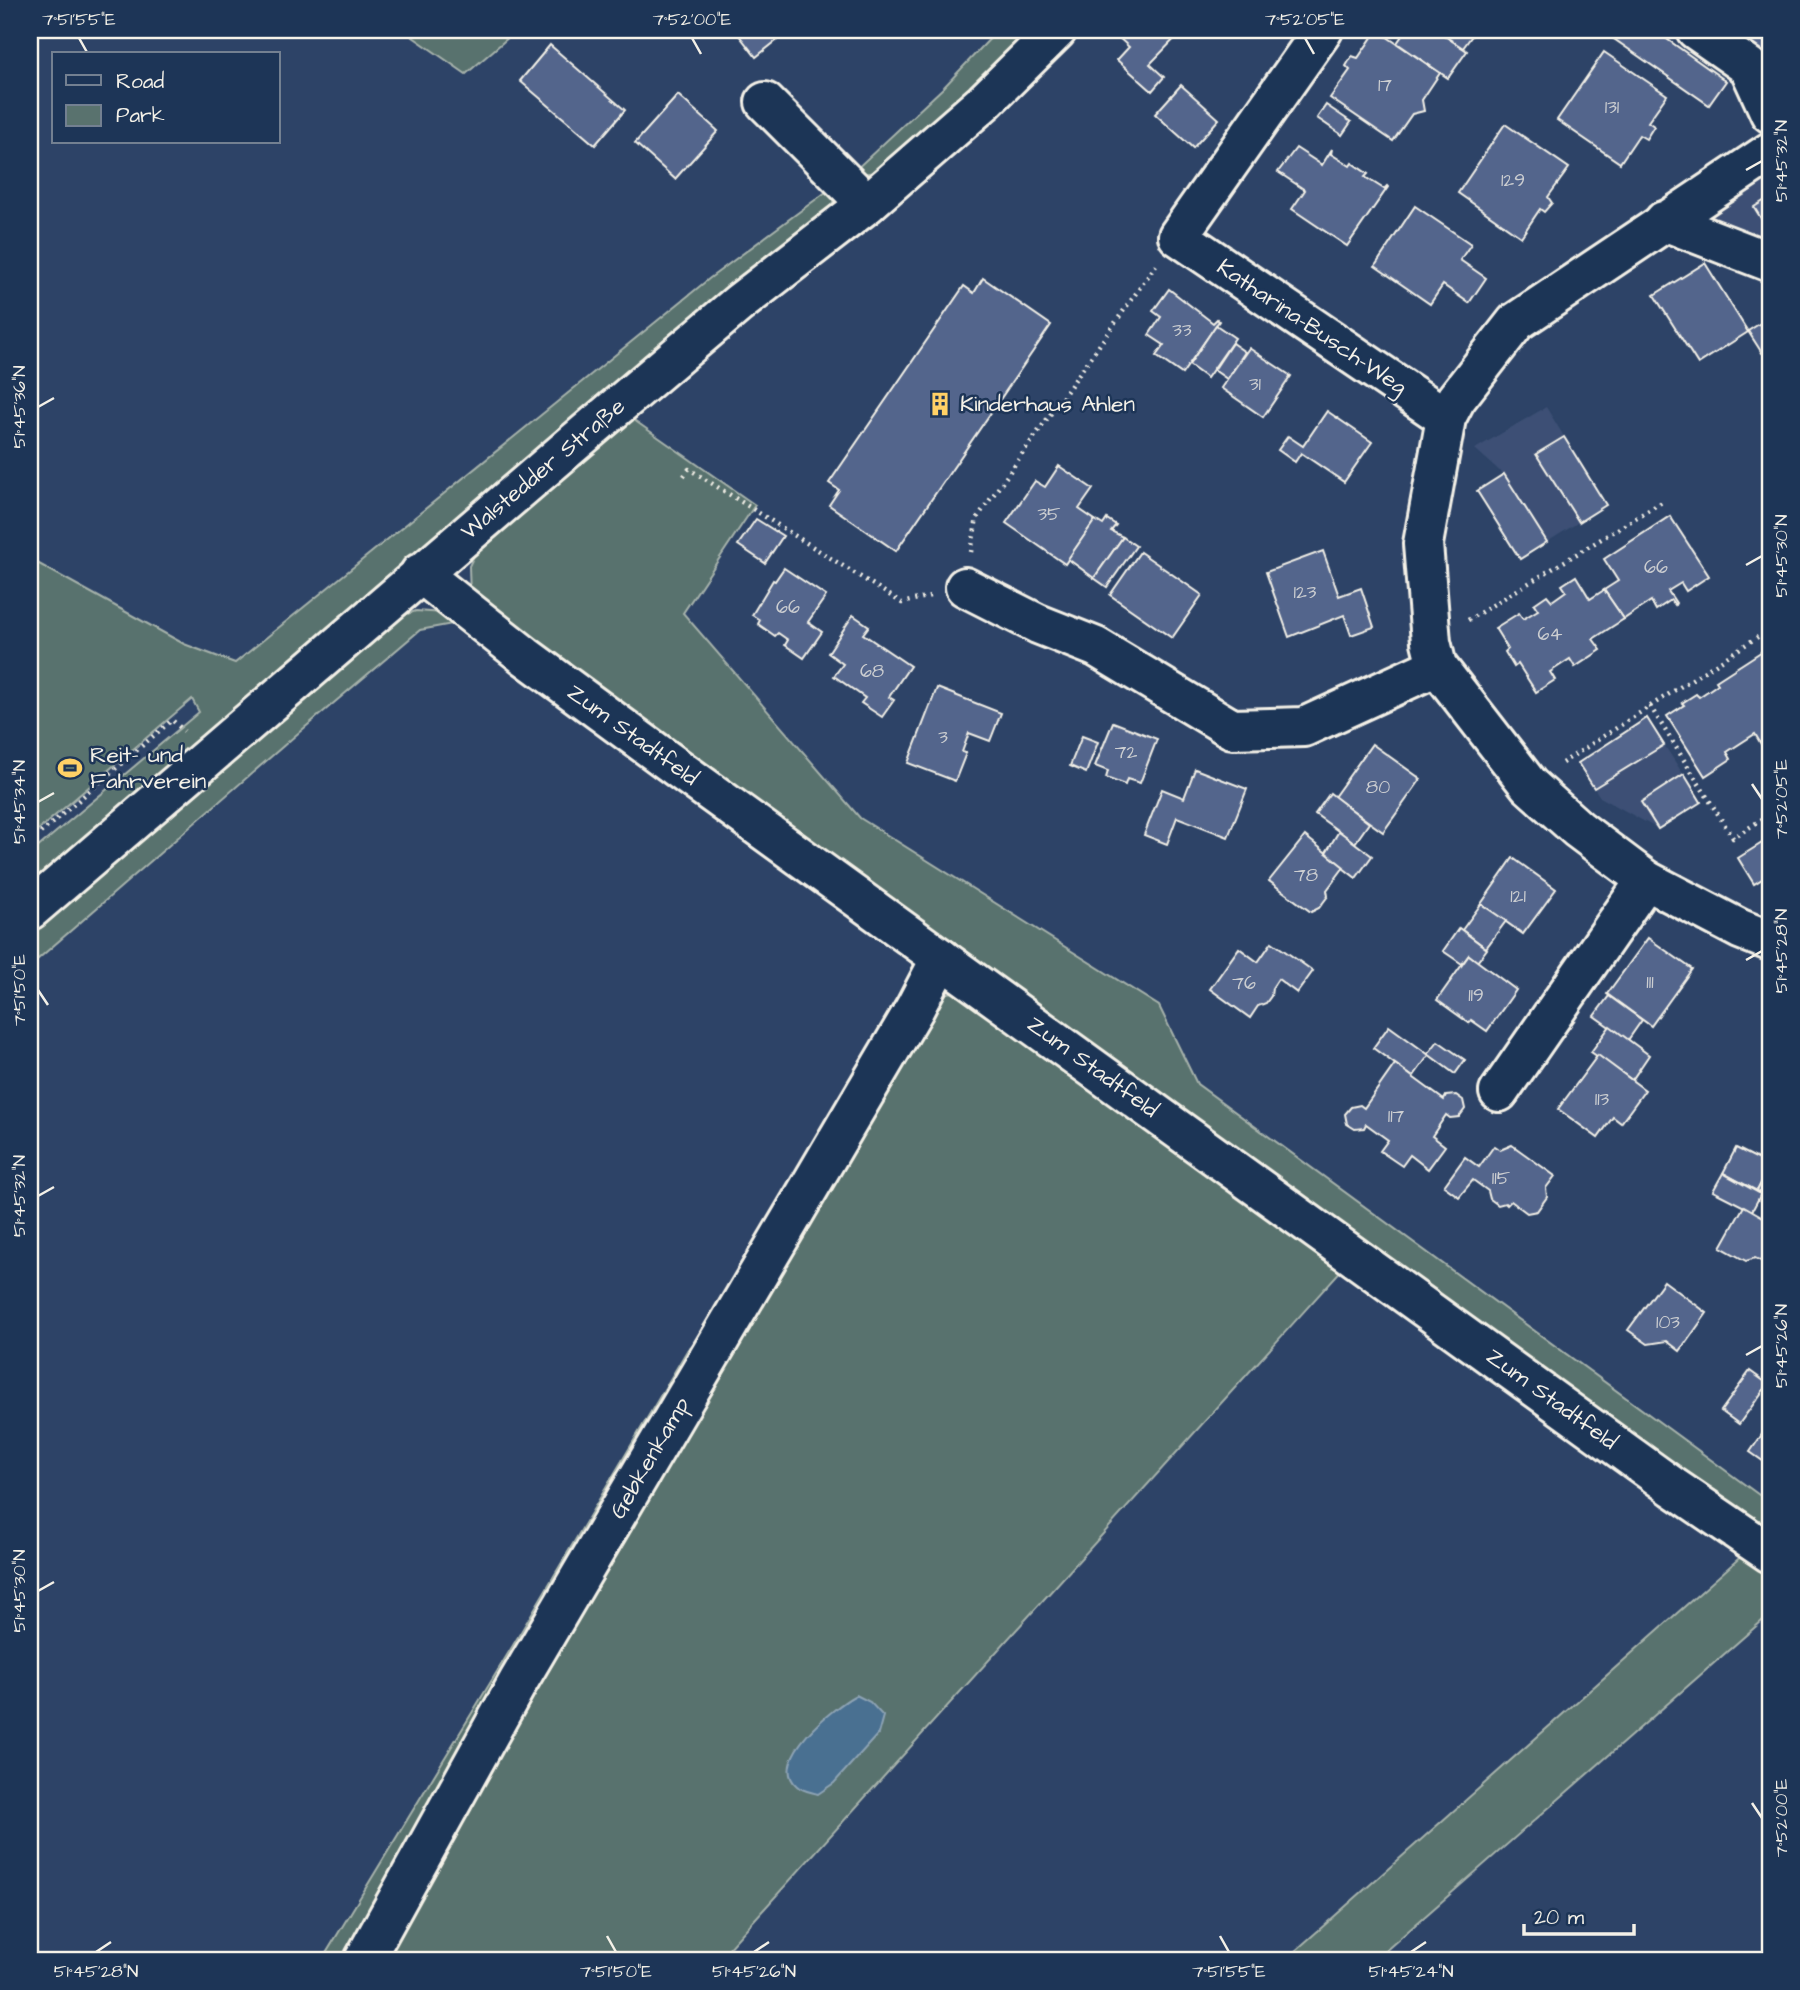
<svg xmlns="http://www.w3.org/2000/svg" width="1800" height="1990" viewBox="0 0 1800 1990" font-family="'Architects Daughter',sans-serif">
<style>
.built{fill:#3c5074}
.green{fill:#59726e;stroke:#a6b2ab;stroke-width:2}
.water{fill:#496f91;stroke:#8da3b4;stroke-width:2}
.building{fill:#52658c;stroke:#f4f1e8;stroke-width:2}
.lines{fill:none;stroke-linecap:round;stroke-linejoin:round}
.minor-casing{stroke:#f4f1e8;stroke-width:44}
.major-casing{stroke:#f4f1e8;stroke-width:44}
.path{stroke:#f4f1e8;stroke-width:4.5;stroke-dasharray:2 5;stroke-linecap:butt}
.minor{stroke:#1d3557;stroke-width:38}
.major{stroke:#1d3557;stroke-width:38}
.ticks{fill:none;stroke:#f4f1e8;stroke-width:2.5}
.labels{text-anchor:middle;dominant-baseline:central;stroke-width:5;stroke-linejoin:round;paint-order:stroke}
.number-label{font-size:19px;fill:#ccced1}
.street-label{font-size:23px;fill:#f4f1e8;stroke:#1d3557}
.poi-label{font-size:23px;fill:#f4f1e8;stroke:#1d3557;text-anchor:start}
.neatline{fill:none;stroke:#f4f1e8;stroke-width:2.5}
.ticks-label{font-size:18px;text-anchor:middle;fill:#f4f1e8}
</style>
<rect width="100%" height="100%" fill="#2d4367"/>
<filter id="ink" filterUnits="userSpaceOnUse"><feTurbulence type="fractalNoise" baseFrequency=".0143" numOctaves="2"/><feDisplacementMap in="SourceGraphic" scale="14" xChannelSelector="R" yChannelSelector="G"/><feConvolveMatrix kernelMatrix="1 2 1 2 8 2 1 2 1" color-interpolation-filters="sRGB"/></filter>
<g filter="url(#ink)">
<g class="built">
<polygon points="1770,178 1770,253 1697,225"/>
<polygon points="1546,407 1606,505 1520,559 1477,491 1503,474 1475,449"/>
<polygon points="1647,718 1701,802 1658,829 1600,797 1578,763"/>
</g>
<g class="green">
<polygon points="403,30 517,30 466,74"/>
<polygon points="998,30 1031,30 960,102 878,172 859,174 853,172 944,87"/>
<polygon points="834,186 833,202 829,210 30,885 30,854 199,712 192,699 30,837 30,559 184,644 235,663 710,278"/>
<polygon points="631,418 755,505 683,613 860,818 1159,1006 1197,1084 1770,1503 1770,1539 470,597 469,566 480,543"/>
<polygon points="416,611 444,613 458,623 420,630 296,735 30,966 30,931 385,625 398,617"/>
<polygon points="963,991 1345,1266 718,1960 376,1960 925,1006 946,993"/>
<polygon points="712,1330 348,1960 322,1960 512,1647 688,1349"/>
<polygon points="1745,1553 1770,1571 1770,1614 1375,1960 1285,1960"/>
</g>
<path class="water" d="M856 1695 870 1702 883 1716 878 1734 834 1783 818 1794C812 1792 802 1791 797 1786 767 1760 835 1706 856 1695Z"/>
<g class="building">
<polygon points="735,30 790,30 756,57"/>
<polygon points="1122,30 1183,30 1150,64 1164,77 1152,91 1117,60 1129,47 1117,36"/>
<polygon points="1377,30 1440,73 1422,100 1424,111 1412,114 1393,141 1330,98 1350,70 1346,66 1352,56 1358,58"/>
<polygon points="1406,30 1436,30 1467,51 1448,78 1397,43"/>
<polygon points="1436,30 1476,30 1463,48"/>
<polygon points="1601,30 1654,30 1726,81 1709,105"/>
<polygon points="1730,30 1770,30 1770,57"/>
<polygon points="550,45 625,110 595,145 520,81"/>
<polygon points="1604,52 1667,95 1648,122 1654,126 1646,139 1639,135 1620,163 1557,120"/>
<polygon points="1181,85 1219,119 1193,148 1155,114"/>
<polygon points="678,95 718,131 675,179 635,143"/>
<polygon points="1326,105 1351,122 1342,135 1317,118"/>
<polygon points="1505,124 1569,168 1548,197 1552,203 1544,212 1540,209 1521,237 1458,193"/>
<polygon points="1296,148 1322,165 1332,149 1331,154 1350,166 1352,163 1368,174 1365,177 1384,189 1387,186 1388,187 1347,246 1292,209 1305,190 1278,172"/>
<polygon points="1770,197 1770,233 1754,207"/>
<polygon points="1415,206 1471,244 1460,260 1486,278 1469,303 1443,285 1430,304 1375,266"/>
<polygon points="1705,263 1748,332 1698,364 1654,295"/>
<polygon points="983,278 1051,325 896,551 829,505 839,490 829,483 964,286 974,293"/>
<polygon points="1169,289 1213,323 1217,319 1219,321 1182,374 1156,356 1164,345 1149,335 1161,317 1153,311"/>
<polygon points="1770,317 1770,348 1762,353 1748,331"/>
<polygon points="1216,325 1235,338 1207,378 1189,365"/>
<polygon points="1232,343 1245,352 1227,379 1214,370"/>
<polygon points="1249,348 1291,376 1263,417 1221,388"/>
<polygon points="1327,411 1372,442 1344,482 1301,453 1295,462 1278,450 1288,436 1303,446"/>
<polygon points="1564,437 1606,505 1579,522 1536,454"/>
<polygon points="1059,466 1093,489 1079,509 1095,520 1065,564 1006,523 1035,481 1045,487"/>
<polygon points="1504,474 1547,542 1520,559 1477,491"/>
<polygon points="1670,516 1709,576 1686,591 1681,583 1668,591 1676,603 1675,605 1671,600 1656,610 1651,601 1624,619 1604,590 1618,581 1604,559"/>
<polygon points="756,519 783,536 765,563 738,545"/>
<polygon points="1107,519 1116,525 1111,531 1123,537 1094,578 1068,559 1095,520 1103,525"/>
<polygon points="1123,537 1136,546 1107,587 1094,578"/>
<polygon points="1323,551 1339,596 1361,588 1374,627 1351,635 1344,615 1289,637 1266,572"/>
<polygon points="1140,552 1202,595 1172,638 1110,595"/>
<polygon points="784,568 826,596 808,622 822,632 804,658 785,645 788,640 778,633 775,636 758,624 760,620 752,615 773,580 775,581"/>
<polygon points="1576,576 1590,599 1604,590 1624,619 1593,639 1601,650 1575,667 1570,659 1550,672 1555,680 1536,692 1518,664 1514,667 1505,652 1508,649 1495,628 1519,613 1523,619 1538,610 1534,604 1547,595 1552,601 1566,591 1562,585"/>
<polygon points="853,615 869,626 863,634 910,666 889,697 894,700 882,717 861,703 865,698 834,676 843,664 828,653"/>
<polygon points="1770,646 1770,738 1761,744 1755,734 1727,752 1731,759 1705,776 1667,716 1684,705 1682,703 1696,694 1699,697 1718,684 1716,681"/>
<polygon points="937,688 1001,713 990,741 969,733 962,752 966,753 955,781 908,763"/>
<polygon points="1647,718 1664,745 1594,788 1578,763"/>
<polygon points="1113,722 1157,739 1140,783 1127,779 1125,785 1106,778 1108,771 1095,766"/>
<polygon points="1082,736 1098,742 1086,773 1070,766"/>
<polygon points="1372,744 1421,779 1383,832 1334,797"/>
<polygon points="1195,769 1247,789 1228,837 1177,817 1167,844 1144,835 1162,789 1184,798"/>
<polygon points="1684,774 1701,802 1658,829 1641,802"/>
<polygon points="1330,793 1369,823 1355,843 1315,814"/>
<polygon points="1339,831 1372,856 1356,878 1325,854"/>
<polygon points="1305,836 1344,867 1327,890 1328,896 1319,908 1311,912 1269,881"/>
<polygon points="1770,838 1770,874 1754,884 1738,858"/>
<polygon points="1513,858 1556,889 1523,934 1481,904"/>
<polygon points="1481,904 1506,921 1486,948 1462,930"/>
<polygon points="1459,928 1487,949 1477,962 1469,955 1462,964 1443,951"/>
<polygon points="1648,938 1692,969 1651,1026 1607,994"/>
<polygon points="1272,942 1313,971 1297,993 1278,979 1272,988 1271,996 1266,1003 1258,1006 1250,1018 1210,989 1239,948 1258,962"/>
<polygon points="1469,955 1516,990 1487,1031 1471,1020 1469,1023 1437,1000"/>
<polygon points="1609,996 1642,1020 1628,1040 1594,1016"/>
<polygon points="1389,1026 1429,1055 1413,1077 1373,1048"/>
<polygon points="1610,1026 1649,1055 1632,1080 1591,1052"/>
<polygon points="1438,1041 1465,1060 1455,1074 1428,1054"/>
<polygon points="1598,1055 1645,1090 1621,1123 1613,1117 1598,1138 1558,1109"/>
<polygon points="1395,1064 1444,1100 1446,1096 1456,1095 1463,1100 1465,1109 1459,1117 1450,1118 1446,1115 1432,1136 1445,1146 1428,1169 1410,1155 1402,1166 1380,1151 1388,1140 1366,1124 1364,1128 1355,1129 1347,1124 1345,1114 1351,1107 1360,1105 1364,1108"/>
<polygon points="1512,1145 1555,1176 1546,1188 1547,1197 1537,1211 1527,1213 1511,1201 1507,1205 1505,1203 1498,1205 1490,1199 1488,1191 1473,1180 1459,1197 1444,1186 1465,1157 1479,1167 1494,1146 1500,1150"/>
<polygon points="1736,1148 1770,1165 1757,1191 1723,1173"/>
<polygon points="1770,1167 1770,1198 1757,1191"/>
<polygon points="1723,1173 1761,1194 1752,1211 1713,1191"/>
<polygon points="1744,1206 1770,1221 1770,1269 1768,1272 1766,1271 1769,1265 1755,1258 1746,1261 1721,1247"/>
<polygon points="1664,1281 1707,1313 1680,1351 1667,1341 1648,1344 1628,1330"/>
<polygon points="1750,1371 1768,1384 1739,1424 1721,1411"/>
<polygon points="1770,1414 1770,1466 1750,1452 1765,1430 1764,1423"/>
</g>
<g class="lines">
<g class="minor-casing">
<g id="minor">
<polyline points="1323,30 1178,236 1446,418"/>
<polyline points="1696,30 1749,67 1770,113"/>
<polyline points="765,102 867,204"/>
<polyline points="1770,152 1516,322 1456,399 1446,418 1423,544 1431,642 1437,666 1529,785 1578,829 1646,880 1740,929 1770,941"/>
<polyline points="1664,221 1770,262"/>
<polyline points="420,573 525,656 683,772 1673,1487 1770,1553"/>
<polyline points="965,587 1038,624 1096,647 1232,729 1304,727 1437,666"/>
<polyline points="1499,1092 1646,880"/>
<polyline points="364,1960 518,1682 915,1008 941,958"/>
</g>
</g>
<g class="major-casing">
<polyline id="major" points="30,910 574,443 739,303 867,204 984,102 1057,30"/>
</g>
<g class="path">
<polyline points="684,476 689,469 902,603 930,596"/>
<polyline points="971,552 977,518 1156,265"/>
<polyline points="1468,620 1662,502"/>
<polyline points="1650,706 1733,838 1770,814"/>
<polyline points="1562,763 1770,629"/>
<polyline points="30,842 172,720 184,731"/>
</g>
<use href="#minor" class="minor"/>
<use href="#major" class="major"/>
</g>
</g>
<path class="ticks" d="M79 38 88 54M692 38 701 54M1305 38 1314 54M1746 170 1762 161M38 407 54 398M1746 565 1762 556M1752 784 1762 799M38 802 54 793M1746 960 1762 951M38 990 48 1005M38 1196 54 1187M1746 1355 1762 1346M38 1591 54 1582M1752 1803 1762 1818M607 1936 616 1952M1220 1936 1229 1952M96 1952 111 1942M754 1952 769 1942M1411 1952 1426 1942"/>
<defs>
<g id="building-bare" transform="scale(1.89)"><path d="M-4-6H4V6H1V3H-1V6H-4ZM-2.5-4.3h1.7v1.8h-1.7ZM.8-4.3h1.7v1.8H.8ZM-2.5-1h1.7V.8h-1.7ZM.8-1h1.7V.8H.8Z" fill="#ffd166" stroke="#1d3557" stroke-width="2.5" paint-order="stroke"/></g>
<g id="stadium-bare" transform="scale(1.89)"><path d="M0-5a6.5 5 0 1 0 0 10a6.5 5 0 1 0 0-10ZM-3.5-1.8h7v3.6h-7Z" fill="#ffd166" stroke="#1d3557" stroke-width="2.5" paint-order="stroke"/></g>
</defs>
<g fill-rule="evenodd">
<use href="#building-bare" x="940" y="404"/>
<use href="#stadium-bare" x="70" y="768"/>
</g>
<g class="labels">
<g class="number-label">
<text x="1385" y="85">17</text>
<text x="1612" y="107">131</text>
<text x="1513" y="180">129</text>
<text x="1182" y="330">33</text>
<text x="1255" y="384">31</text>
<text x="1049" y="514">35</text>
<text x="1656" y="567">66</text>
<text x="1305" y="592">123</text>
<text x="788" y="607">66</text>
<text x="1550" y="634">64</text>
<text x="872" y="671">68</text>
<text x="943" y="737">3</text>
<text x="1126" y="752">72</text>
<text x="1378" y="787">80</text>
<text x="1306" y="875">78</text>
<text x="1518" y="896">121</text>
<text x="1650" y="982">111</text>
<text x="1244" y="983">76</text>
<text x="1476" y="995">119</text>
<text x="1602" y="1099">113</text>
<text x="1396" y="1116">117</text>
<text x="1501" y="1178">115</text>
<text x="1668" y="1322">103</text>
</g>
<g class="street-label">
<text transform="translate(1312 327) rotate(34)">Katharina-Busch-Weg</text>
<text transform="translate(543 469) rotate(-40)">Walstedder Straße</text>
<text transform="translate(633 735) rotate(36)">Zum Stadtfeld</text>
<text transform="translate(1093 1067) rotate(36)">Zum Stadtfeld</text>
<text transform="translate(1552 1399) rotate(36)">Zum Stadtfeld</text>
<text transform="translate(650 1458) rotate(-60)">Gebkenkamp</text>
</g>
<g class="poi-label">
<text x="960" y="404">Kinderhaus Ahlen</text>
<text x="90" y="755">Reit- und<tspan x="90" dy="26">Fahrverein</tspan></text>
</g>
</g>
<rect width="1800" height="1990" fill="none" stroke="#1d3557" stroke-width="77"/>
<rect x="52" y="52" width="228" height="91" fill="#1d3557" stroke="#738091" stroke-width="2"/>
<rect x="66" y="75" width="35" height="10" fill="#1d3557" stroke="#738091" stroke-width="2"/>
<text x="116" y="88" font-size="21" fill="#f4f1e8">Road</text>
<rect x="66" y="105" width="35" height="21" fill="#59726e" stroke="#738091" stroke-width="2"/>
<text x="116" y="122" font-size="21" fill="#f4f1e8">Park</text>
<path d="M1524 1924v10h110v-10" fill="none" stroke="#f4f1e8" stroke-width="3.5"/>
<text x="1534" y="1924" font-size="21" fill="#f4f1e8" stroke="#1d3557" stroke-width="5" paint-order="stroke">20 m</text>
<rect x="38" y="38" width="1724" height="1914" class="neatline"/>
<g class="ticks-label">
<text x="79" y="25">7°51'55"E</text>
<text x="692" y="25">7°52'00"E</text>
<text x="1305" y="25">7°52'05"E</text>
<text transform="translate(1781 161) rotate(-90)" y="6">51°45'32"N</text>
<text transform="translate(19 407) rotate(-90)" y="6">51°45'36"N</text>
<text transform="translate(1781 556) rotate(-90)" y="6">51°45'30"N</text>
<text transform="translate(1781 799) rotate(-90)" y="6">7°52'05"E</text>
<text transform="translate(19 802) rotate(-90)" y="6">51°45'34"N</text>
<text transform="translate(1781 951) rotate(-90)" y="6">51°45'28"N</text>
<text transform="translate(19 990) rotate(-90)" y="6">7°51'50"E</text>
<text transform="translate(19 1196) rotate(-90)" y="6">51°45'32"N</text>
<text transform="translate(1781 1346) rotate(-90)" y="6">51°45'26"N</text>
<text transform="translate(19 1591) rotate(-90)" y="6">51°45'30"N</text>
<text transform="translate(1781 1818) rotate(-90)" y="6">7°52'00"E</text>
<text x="96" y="1977">51°45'28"N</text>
<text x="616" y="1977">7°51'50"E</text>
<text x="754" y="1977">51°45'26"N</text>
<text x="1229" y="1977">7°51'55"E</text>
<text x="1411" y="1977">51°45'24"N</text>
</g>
</svg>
